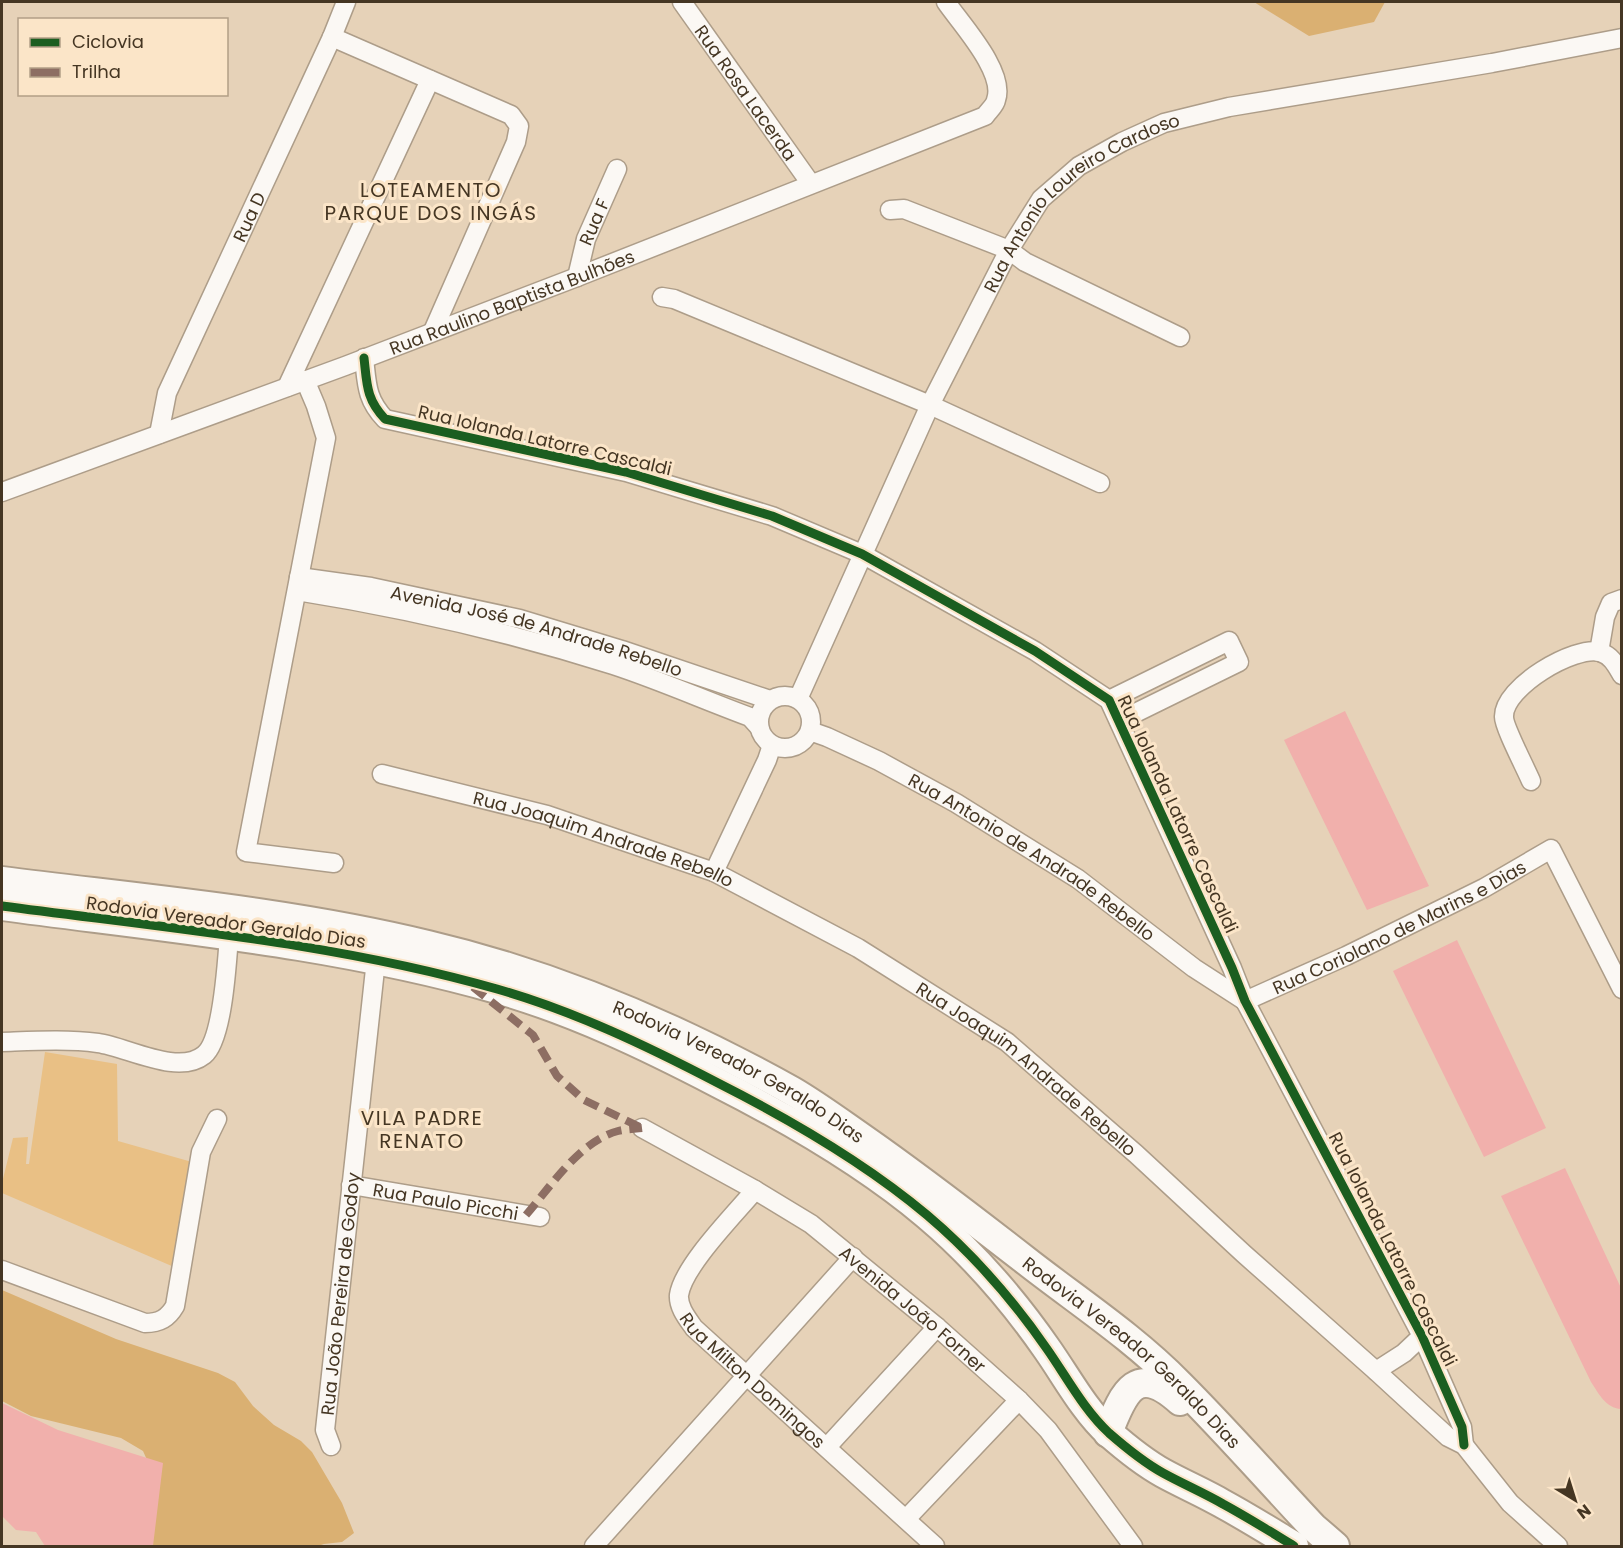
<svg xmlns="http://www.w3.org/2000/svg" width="1623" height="1548" viewBox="0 0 1623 1548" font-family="Poppins,sans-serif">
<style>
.green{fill:#e9c085}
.forest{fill:#dab072}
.water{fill:#f1b0ac}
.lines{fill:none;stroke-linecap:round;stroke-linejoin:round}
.street-casing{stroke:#ad9d89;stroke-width:21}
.primary-casing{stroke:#ad9d89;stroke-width:32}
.street{stroke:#fbf8f4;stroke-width:18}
.primary{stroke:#fbf8f4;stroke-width:28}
.quiet{stroke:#8d6e63;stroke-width:8;stroke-dasharray:15 8;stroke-linecap:butt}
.cycleway-casing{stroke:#fbe5c8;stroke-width:13}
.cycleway{stroke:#1b5e20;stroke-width:9}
.labels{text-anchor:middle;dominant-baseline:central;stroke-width:6;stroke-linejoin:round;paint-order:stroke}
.street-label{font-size:18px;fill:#453623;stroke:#fbe5c8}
.neighbourhood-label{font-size:20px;letter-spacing:1.5px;fill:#453623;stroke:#fbe5c8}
</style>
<rect width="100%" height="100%" fill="#e6d2b8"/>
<polygon class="green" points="45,1052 117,1064 118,1141 192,1162 174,1267 2,1193 2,1183 13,1138 28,1137 26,1164 29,1164"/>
<g class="forest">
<polygon points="1254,2 1385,2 1374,22 1309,36"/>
<polygon points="2,1290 116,1339 218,1373 235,1382 253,1406 274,1425 301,1441 312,1452 342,1503 354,1533 342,1542 324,1544 318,1546 145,1546 152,1471 143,1451 121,1438 31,1416 2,1401"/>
</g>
<g class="water">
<polygon points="1345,711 1429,886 1367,910 1284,740"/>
<polygon points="1457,940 1546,1128 1484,1157 1393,971"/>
<path d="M1565 1168 1621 1288V1409C1606 1408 1599 1394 1591 1382L1501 1196Z"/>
<polygon points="2,1403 58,1430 163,1463 153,1546 45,1546 36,1532 16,1530 2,1516"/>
</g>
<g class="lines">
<g class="street-casing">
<g id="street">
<path id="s1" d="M682 2 811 184"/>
<polyline points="332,37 511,115 519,126 516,142 433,331"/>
<polyline points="890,210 904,209 1009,250 1025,262 1180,337"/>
<path id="s2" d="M577 277 586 239 617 169"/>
<polyline points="662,297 674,299 930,405 1100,483"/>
<path d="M364 358C367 384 366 399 385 419L626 472 772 516 862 554 1035 651 1109 700 1232 968 1245 1001 1422 1336 1462 1427 1464 1445"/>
<polyline points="305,380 316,406 326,438 246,852 334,863"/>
<polyline points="287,387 430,80"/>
<path id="s3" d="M159 434 167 393 332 37 346 2"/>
<path id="s4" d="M2 492 345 366 577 277 985 116C988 111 995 106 996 100 1006 72 961 24 946 2"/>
<path id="s5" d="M299 577 371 587 520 619 622 650 770 700"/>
<path d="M297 591C404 608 509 632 613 665 659 680 704 700 750 717L759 727"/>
<polyline points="1599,652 1605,617 1611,603 1622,599"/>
<circle cx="785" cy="722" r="26"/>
<path id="s6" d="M798 699 930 405 1009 250 1041 199 1079 166 1122 142 1164 123 1229 107 1492 63 1622 38"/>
<polyline points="1109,700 1229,641 1239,662 1119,721"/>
<path id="s7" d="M810 731 827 737 879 761 956 803 1078 879 1194 968 1245 1001"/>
<path id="s8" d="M382 774 547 815 714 872 858 948 1007 1042 1136 1154 1244 1254 1376 1371 1448 1437 1464 1445 1510 1503 1558 1546"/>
<path d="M1531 781C1526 769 1504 727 1504 717 1503 687 1575 645 1600 652 1612 656 1616 665 1622 675"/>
<polyline points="714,872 767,760 772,745"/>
<path id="s9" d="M1245 1001 1346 956 1484 888 1551 849 1622 989"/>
<path d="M2 1042C33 1041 67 1039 98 1043 127 1047 178 1076 204 1055 223 1040 227 961 229 936"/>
<path id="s10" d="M642 1128 755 1190 811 1224 937 1327 1019 1400 1048 1430 1133 1546"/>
<path id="s11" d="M351 1185 540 1217"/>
<path id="s12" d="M755 1190C736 1213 683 1266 679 1295 678 1307 687 1318 694 1328L935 1546"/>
<path d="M2 1270 145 1323C160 1323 168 1318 175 1306L201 1152 217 1119"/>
<polyline points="1376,1371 1404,1353 1422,1336"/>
<path id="s13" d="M331 1446 325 1430 376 960"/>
<polyline points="827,1447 937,1327"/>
<polyline points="906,1519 1019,1400"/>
<polyline points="594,1546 853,1257"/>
</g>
</g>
<g class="primary-casing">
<g id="primary">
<path id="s14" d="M2 881C144 899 288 911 428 945 555 975 679 1028 792 1091 816 1105 839 1122 862 1138 918 1177 971 1218 1025 1260 1076 1300 1133 1337 1179 1384 1225 1430 1268 1479 1313 1527L1335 1546"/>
<path d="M2 906C167 928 336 943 497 989 574 1011 647 1046 718 1083 791 1120 864 1162 927 1215 972 1253 1013 1300 1047 1349 1066 1376 1084 1410 1109 1433 1125 1447 1145 1463 1163 1473 1183 1484 1204 1493 1223 1504 1247 1517 1271 1532 1294 1546"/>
<path d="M1108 1433C1124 1390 1137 1363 1180 1401"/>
</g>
</g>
<use href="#street" class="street"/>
<use href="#primary" class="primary"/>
<g class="quiet">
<polyline points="473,987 533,1035 557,1076 584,1100 642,1128"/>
<path d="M526 1215C551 1186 580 1141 618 1131 626 1129 634 1129 642 1128"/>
</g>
<g class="cycleway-casing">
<g id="cycleway">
<path d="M364 358C367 384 366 399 385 419L626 472 772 516 862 554 1035 651 1109 700 1232 968 1245 1001 1422 1336 1462 1427 1464 1445"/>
<path d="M2 906C167 928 336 943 497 989 574 1011 647 1046 718 1083 791 1120 864 1162 927 1215 972 1253 1013 1300 1047 1349 1066 1376 1084 1410 1109 1433 1125 1447 1145 1463 1163 1473 1183 1484 1204 1493 1223 1504 1247 1517 1271 1532 1294 1546"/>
</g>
</g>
<use href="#cycleway" class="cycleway"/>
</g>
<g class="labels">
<g class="street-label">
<text stroke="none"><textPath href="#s1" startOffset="111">Rua Rosa Lacerda</textPath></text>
<text stroke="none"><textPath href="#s6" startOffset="584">Rua Antonio Loureiro Cardoso</textPath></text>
<text stroke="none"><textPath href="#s3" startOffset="236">Rua D</textPath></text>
<text stroke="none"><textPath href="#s2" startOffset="58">Rua F</textPath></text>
<text stroke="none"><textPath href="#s4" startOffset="544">Rua Raulino Baptista Bulhões</textPath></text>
<text transform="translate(545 440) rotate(13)">Rua Iolanda Latorre Cascaldi</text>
<text stroke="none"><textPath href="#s5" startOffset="244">Avenida José de Andrade Rebello</textPath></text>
<text transform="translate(1178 814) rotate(65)">Rua Iolanda Latorre Cascaldi</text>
<text stroke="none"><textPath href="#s8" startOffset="231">Rua Joaquim Andrade Rebello</textPath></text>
<text stroke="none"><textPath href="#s7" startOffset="256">Rua Antonio de Andrade Rebello</textPath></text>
<text transform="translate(226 922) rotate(8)">Rodovia Vereador Geraldo Dias</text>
<text stroke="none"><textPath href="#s9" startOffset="171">Rua Coriolano de Marins e Dias</textPath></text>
<text stroke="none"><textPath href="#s8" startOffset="717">Rua Joaquim Andrade Rebello</textPath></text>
<text stroke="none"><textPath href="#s14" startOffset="768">Rodovia Vereador Geraldo Dias</textPath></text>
<text stroke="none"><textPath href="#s11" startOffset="96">Rua Paulo Picchi</textPath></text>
<text transform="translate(1393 1249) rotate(63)">Rua Iolanda Latorre Cascaldi</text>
<text stroke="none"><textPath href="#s13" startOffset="154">Rua João Pereira de Godoy</textPath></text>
<text stroke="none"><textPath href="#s10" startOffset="327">Avenida João Forner</textPath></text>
<text stroke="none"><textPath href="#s14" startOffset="1254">Rodovia Vereador Geraldo Dias</textPath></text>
<text stroke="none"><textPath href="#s12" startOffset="246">Rua Milton Domingos</textPath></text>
</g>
<g class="neighbourhood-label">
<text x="431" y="190">LOTEAMENTO<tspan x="431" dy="23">PARQUE DOS INGÁS</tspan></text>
<text x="422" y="1118">VILA PADRE<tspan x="422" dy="23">RENATO</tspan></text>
</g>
</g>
<rect width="1623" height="1548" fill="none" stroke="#453623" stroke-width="6"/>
<rect x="18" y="18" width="210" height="78" fill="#fbe5c8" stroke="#b29f86" stroke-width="1.5"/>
<rect x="30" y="38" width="30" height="9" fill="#1b5e20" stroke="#b29f86" stroke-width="1.5"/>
<text x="72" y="48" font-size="18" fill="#453623">Ciclovia</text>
<rect x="30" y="68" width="30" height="9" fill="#8d6e63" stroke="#b29f86" stroke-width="1.5"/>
<text x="72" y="78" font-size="18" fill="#453623">Trilha</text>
<g transform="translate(1575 1500) rotate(142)" stroke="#fbe5c8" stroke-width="4.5" paint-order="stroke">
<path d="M0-4.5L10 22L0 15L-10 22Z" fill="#453623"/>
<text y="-9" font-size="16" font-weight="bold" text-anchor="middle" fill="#453623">N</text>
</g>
</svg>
